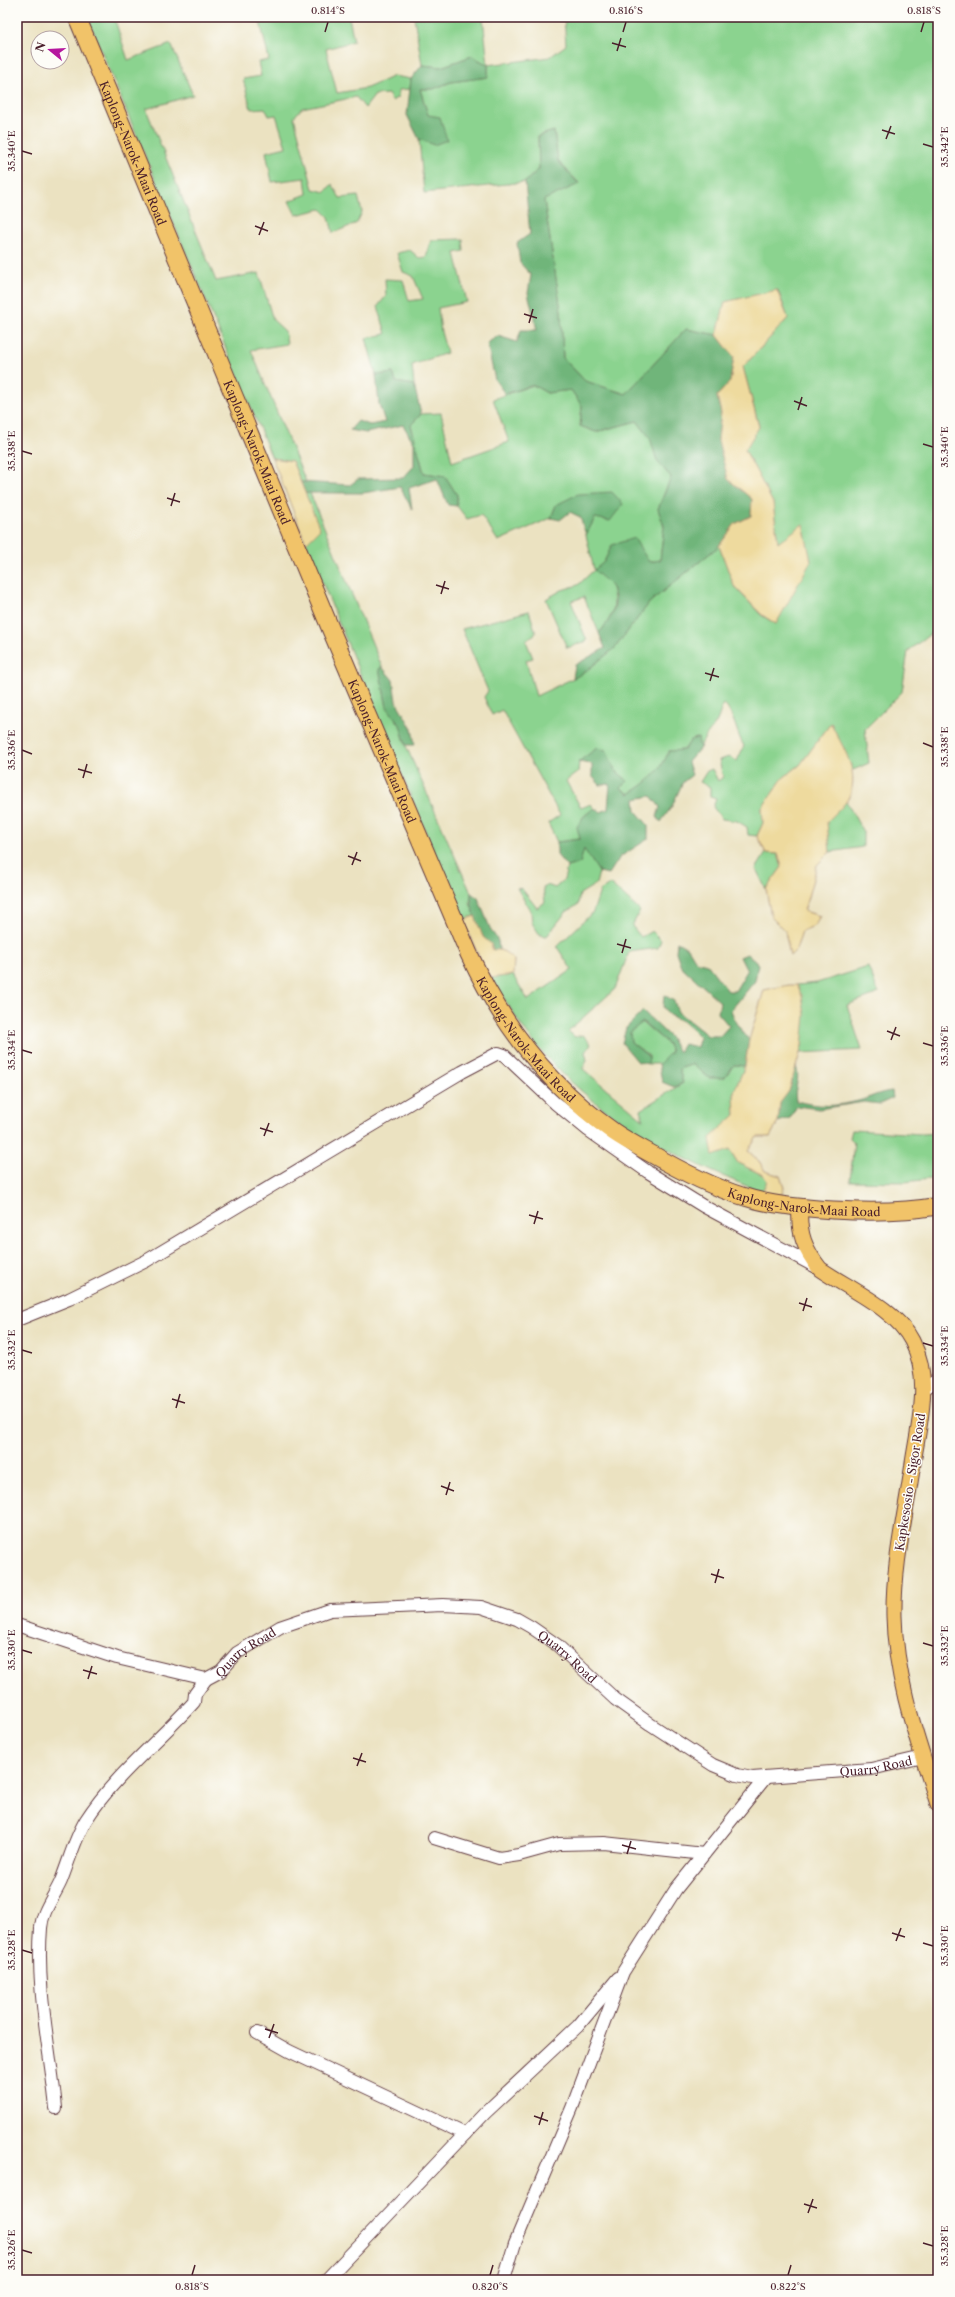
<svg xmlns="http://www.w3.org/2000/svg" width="955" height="2297" viewBox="0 0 955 2297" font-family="'Libre Caslon Text',serif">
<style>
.green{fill:#8bd38f;stroke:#6a795d}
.forest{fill:#70b57a;stroke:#5d6a52}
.sand{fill:#eeda9e;stroke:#9c7c64}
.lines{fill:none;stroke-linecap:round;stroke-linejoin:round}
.minor-casing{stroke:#623c42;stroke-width:14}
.major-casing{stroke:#623c42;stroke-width:17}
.highway-casing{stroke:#623c42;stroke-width:19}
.minor{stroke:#fff;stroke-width:12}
.major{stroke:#f1c369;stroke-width:15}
.highway{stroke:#f1c369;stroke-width:17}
.ticks{fill:none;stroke:#4a1f2b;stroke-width:1.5}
.labels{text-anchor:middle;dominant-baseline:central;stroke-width:3;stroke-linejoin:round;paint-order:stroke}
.street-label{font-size:12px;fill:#4a1f2b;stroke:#fdfcf7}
.neatline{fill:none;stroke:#4a1f2b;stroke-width:1.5}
.ticks-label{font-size:10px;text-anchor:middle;fill:#4a1f2b}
</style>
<rect width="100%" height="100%" fill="#fdfcf7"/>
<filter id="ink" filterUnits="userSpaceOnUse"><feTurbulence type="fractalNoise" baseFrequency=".025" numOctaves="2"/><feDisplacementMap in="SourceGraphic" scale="8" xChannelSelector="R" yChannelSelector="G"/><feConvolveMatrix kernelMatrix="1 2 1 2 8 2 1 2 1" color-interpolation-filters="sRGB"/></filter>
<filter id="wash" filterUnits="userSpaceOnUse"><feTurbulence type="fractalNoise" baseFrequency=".012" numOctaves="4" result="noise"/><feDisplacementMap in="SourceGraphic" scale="16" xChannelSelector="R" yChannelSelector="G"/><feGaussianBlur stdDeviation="0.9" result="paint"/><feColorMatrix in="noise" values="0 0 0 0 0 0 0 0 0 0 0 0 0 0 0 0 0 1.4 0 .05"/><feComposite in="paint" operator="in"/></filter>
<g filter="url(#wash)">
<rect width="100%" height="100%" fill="#ebe2c1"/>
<g class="green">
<polygon points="87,17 114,17 128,60 171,44 193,95 146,109 216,281 259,273 273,320 285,331 287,344 251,350 306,482 301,482 292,461 272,458"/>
<polygon points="259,17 349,17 354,41 326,49 337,93 367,88 394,76 411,79 410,89 399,90 398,97 392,101 388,94 375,95 365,108 356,97 302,108 294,117 313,189 325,192 332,184 340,198 358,196 362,212 357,223 333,233 329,217 321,209 296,215 289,201 307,194 305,178 272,182 266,152 286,147 276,115 269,116 265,108 251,109 243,79 261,76 258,62 269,60"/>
<path d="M414 17H483L488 65 550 57 566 45 564 17H938V628L908 651 902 692 865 729 869 763 853 770 831 723 800 765 783 778 762 808 763 823 757 836 748 835 747 827 737 821 722 819 713 807 716 799 710 797V787L700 782 707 771 712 769 718 781 723 777 719 760 729 757 737 761 744 746C736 733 735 716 724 704 720 710 720 715 717 721 711 732 705 734 700 748L697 738 691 740 684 750 669 751C660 774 651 781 629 794L621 788 628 781 615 770 606 750 579 762 578 772 566 781 581 808 591 804 594 808 583 817 580 839 557 842 548 823 560 815 502 710 492 715 484 697 488 691 462 629 529 611 536 633 526 641 533 658 526 660 536 696 582 674 615 648 650 602 719 546 734 586 761 615 776 624 778 544 773 503 745 450 759 426 743 367 788 318 778 290 725 302 717 335 686 329 626 394 585 381 563 358 561 311 544 200 579 183 558 161 554 131 538 136 539 169 525 182 424 193 419 139 434 145 428 115 420 89H433L451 82 488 77V65L472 56 441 67 422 65Z"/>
<polygon points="463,239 464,251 455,253 467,302 438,308 441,332 447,353 412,365 414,385 396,382 393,373 376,375 366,338 386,334 378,306 386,296 385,279 403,280 409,301 423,299 413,276 403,272 397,253 410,250 419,258 426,257 431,240"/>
<path d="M533 385 547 393 571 390 582 406 580 426 596 432 637 421 651 438 657 461 671 477 658 509 664 526 660 560 650 562 612 545 604 562C613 593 623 606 599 633L584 597 571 601 587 641 567 648 546 599 562 590 578 585 594 570 586 535 595 518 556 505 551 518 498 541 481 515 467 519 457 506V495L445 476 424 473 411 425 421 414 441 413 452 462 509 442 493 399Z"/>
<polygon points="304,493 310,493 382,667 379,669 387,707 400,725 406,746 471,893 470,903 475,916 462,920 306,543 319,529"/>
<polygon points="846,801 863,832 863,847 830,852 826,822"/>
<polygon points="584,848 599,872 596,884 580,894 578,905 566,912 547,936 540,935 532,923 531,912 517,888 522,889 537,908 545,902 543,887 547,885 555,888 564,880 567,867 580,863"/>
<polygon points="766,853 778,854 782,867 766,889 756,869"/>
<path d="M611 884 640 911 632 926 641 937 652 931 661 940 658 948 629 952 615 989 568 1031 575 1037 583 1035 591 1044 585 1052 587 1060 583 1069 644 1120 640 1110 683 1083 679 1069 693 1064 709 1078 734 1065 745 1066 734 1092 735 1115 730 1150 738 1163 763 1175 767 1181 762 1192C682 1161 608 1123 549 1060 526 1036 509 1006 491 978L513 975 528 1000 572 970 557 947 593 912 600 891Z"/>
<polygon points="868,967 879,993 847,1005 862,1050 800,1053 802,1046 797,985 817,983"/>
<polygon points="642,1022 668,1044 671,1052 659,1064 648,1064 649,1056 631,1042 629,1032"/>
<polygon points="852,1130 922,1134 938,1133 938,1178 905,1182 850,1181 854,1142 850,1138"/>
</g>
<g class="forest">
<polygon points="472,56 488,65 488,77 451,82 433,89 420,89 428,115 440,117 447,140 434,145 419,139 407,115 411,79 422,65 441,67"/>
<path d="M554 131 558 161 579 184 544 200 561 311 563 358 585 381 626 394 686 329 717 335 734 357 730 382 717 396 721 413 718 440 728 479 752 499 751 516 735 524 719 546 650 602 615 648 582 674 573 678 575 665 605 648 599 633C610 621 622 601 610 585 606 580 599 575 594 570L604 562 612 545 634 538 649 562 660 560 664 526 658 509 671 477 657 461 650 438 637 421 596 432 580 426 582 406 571 390 547 393 533 385 505 394 495 380 487 343 498 336 517 342 521 330H537L528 293 531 275 520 263 517 243 530 234 525 182 539 169 538 136Z"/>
<polygon points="393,373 396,382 414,385 421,414 411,425 424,473 445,476 457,495 457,506 448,505 437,479 409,488 412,509 400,487 363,493 304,493 301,482 350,485 358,479 403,478 414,466 414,443 403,425 366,433 350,430 358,421 370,425 385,422 379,404 376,375"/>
<polygon points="612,492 623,504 610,521 595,518 586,535 580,517 570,512 560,520 551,518 556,505 578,494"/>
<polygon points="382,667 393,680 396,701 412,729 415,745 406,745 400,725 387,707 379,669"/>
<path d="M698 738 700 748 688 762 692 775 683 782 672 806 661 822 657 817 660 807 651 796 635 799 636 811 648 825V839L620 857 609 874 599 872 584 849 580 863 567 867 557 855V842L580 839 577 827 583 817 594 808 601 812 608 809 610 784 600 785 592 776V764L578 762 597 748 606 750 615 770 628 781 621 788 629 794C649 782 660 772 669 751L684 750 691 740Z"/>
<path d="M471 893 478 898 490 928 498 941 499 950 493 951C491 943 486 942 482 935 476 923 470 907 471 893Z"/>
<polygon points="677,942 688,948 696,961 707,964 728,991 735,991 747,971 740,957 747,954 758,964 755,981 731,1010 736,1023 749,1040 745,1066 734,1065 724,1078 709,1078 693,1064 679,1069 683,1083 674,1087 662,1082 659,1064 671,1052 668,1044 643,1022 630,1032 631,1042 649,1057 648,1064 638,1062 622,1043 626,1028 643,1011 671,1038 679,1052 684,1044 697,1047 700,1037 682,1021 669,1015 663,1007 664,995 674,1001 678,1012 708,1036 720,1036 729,1026 718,1013 720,1002 681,966 676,952"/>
<path d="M796 1066C801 1081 793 1087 796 1101 820 1107 834 1107 858 1101 870 1098 879 1092 892 1091L893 1098 880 1104 864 1102 819 1109 797 1106 790 1118 778 1122 780 1102 789 1091Z"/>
</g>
<g class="sand">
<polygon points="777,290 788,318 743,367 759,427 745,450 773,503 778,543 803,524 811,561 776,624 762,615 734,586 719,546 735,524 751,516 752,499 728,479 718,440 721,413 717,396 730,382 734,357 717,335 725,302"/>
<polygon points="272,458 292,461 320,529 306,543"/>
<path d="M831 723C842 747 864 775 846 802 841 809 833 815 827 822L830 852 817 865 804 911 820 916 814 926 802 931 796 950 790 956 785 931 771 917 766 889 782 867 778 854 766 853 757 836 763 823 762 808 783 778 800 765Z"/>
<path d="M475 916 483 937 491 944 493 950C503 949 507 953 514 960L513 975 491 978 482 963 462 920Z"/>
<polygon points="789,985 797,985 802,996 805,1015 802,1046 789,1091 780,1103 778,1122 770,1137 757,1137 748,1151 759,1161 765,1171 780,1176 784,1188 781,1196 762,1192 767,1181 763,1175 738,1163 730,1150 713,1156 710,1138 735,1115 734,1092 745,1066 749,1040 764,990"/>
</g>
</g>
<g filter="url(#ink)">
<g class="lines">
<g class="minor-casing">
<g id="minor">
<polyline points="17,1320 69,1299 146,1261 462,1072 498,1053 504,1055 555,1103 588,1130 648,1172 703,1206 820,1269"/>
<polyline points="923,1390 938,1379"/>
<path id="s1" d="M17 1625 117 1658 206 1679 221 1671 237 1653 280 1627 330 1610 443 1605 481 1607 517 1619 531 1627 557 1645 615 1699 650 1724 713 1765 737 1775 752 1778 871 1769 923 1757"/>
<polyline points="434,1838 499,1858 519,1855 559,1844 604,1843 704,1854"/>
<polyline points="257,2033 289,2051 465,2134"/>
<path d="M56 2108C50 2048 36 1989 41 1928 42 1911 54 1897 61 1881 69 1861 75 1838 86 1820 113 1777 160 1740 194 1702L195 1694 206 1679"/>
<polyline points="326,2280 485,2113 578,2026 618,1978"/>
<polyline points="504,2280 515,2243 572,2108 623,1972 676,1889 766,1777"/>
</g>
</g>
<g class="major-casing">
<path id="major" d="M800 1208C798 1233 805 1250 820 1269 849 1289 896 1309 912 1341 932 1379 919 1423 913 1463 906 1513 893 1565 894 1616 895 1680 919 1744 938 1804"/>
</g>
<g class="highway-casing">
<g id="highway">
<path id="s2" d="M77 17 331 630 469 954C502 1025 550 1087 614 1132 630 1143 647 1151 664 1161 691 1176 722 1191 752 1199 779 1206 805 1208 833 1210 867 1212 904 1212 938 1206"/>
</g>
</g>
<use href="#minor" class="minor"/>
<use href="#major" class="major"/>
<use href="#highway" class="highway"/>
</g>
</g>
<path class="ticks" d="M325 32 328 22M623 32 626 22M921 32 924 22M612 43 626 47M617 51 621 38M882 130 895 134M886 139 891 126M923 144 933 147M22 151 32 154M255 226 268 231M259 235 264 222M524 314 537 318M529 323 533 309M794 401 807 406M798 410 802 397M923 444 933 447M22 451 32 454M167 498 180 502M171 506 175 493M436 585 449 589M441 594 445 581M705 673 719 677M710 681 714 668M923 743 933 747M22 750 32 754M78 769 92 773M83 778 87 764M348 856 361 861M352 865 357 852M617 944 631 948M622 953 626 939M887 1031 900 1036M891 1040 896 1027M923 1043 933 1046M22 1050 32 1053M260 1128 273 1132M264 1136 269 1123M529 1215 543 1219M534 1224 538 1211M799 1303 812 1307M803 1311 807 1298M923 1343 933 1346M22 1350 32 1353M172 1399 185 1403M176 1408 180 1394M441 1486 454 1491M446 1495 450 1482M711 1574 724 1578M715 1583 719 1569M923 1643 933 1646M22 1650 32 1653M83 1670 97 1674M88 1679 92 1666M353 1758 366 1762M357 1766 362 1753M622 1845 636 1849M627 1854 631 1841M892 1933 905 1937M896 1941 901 1928M923 1943 933 1946M22 1950 32 1953M265 2029 278 2033M269 2038 274 2024M534 2116 548 2121M539 2125 543 2112M804 2204 817 2208M808 2213 813 2199M923 2243 933 2246M22 2250 32 2253M192 2275 195 2265M490 2275 493 2265M788 2275 791 2265"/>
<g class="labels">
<g class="street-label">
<text stroke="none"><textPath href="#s2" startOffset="147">Kaplong-Narok-Maai Road</textPath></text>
<text stroke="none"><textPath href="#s2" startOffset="471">Kaplong-Narok-Maai Road</textPath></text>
<text stroke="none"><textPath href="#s2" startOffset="795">Kaplong-Narok-Maai Road</textPath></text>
<text stroke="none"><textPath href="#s2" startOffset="1119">Kaplong-Narok-Maai Road</textPath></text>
<text stroke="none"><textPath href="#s2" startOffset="1454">Kaplong-Narok-Maai Road</textPath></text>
<text transform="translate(910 1482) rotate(-81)">Kapkesosio - Sigor Road</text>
<text stroke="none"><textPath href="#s1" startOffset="245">Quarry Road</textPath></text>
<text stroke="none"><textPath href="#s1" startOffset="593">Quarry Road</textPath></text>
<text stroke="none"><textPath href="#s1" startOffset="941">Quarry Road</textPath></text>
</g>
</g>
<rect width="955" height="2297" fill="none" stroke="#fdfcf7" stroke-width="44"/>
<g transform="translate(50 50) rotate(288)"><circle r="19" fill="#fdfcf7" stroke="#b5a4a5"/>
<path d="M0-3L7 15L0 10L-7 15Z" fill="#b5179e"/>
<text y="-6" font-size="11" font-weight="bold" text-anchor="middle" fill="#4a1f2b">N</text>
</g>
<rect x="22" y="22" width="911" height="2253" class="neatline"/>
<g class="ticks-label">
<text x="328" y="14">0.814°S</text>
<text x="626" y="14">0.816°S</text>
<text x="924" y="14">0.818°S</text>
<text transform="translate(944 147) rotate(-90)" y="4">35.342°E</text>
<text transform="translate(11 151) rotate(-90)" y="4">35.340°E</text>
<text transform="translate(944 447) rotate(-90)" y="4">35.340°E</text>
<text transform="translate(11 451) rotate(-90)" y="4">35.338°E</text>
<text transform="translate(944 747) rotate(-90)" y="4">35.338°E</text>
<text transform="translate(11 750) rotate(-90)" y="4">35.336°E</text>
<text transform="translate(944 1046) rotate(-90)" y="4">35.336°E</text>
<text transform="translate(11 1050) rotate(-90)" y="4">35.334°E</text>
<text transform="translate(944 1346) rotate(-90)" y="4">35.334°E</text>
<text transform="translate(11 1350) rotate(-90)" y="4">35.332°E</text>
<text transform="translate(944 1646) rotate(-90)" y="4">35.332°E</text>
<text transform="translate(11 1650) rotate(-90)" y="4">35.330°E</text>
<text transform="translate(944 1946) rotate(-90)" y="4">35.330°E</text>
<text transform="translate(11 1950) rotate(-90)" y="4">35.328°E</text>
<text transform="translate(944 2246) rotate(-90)" y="4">35.328°E</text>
<text transform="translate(11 2250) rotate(-90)" y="4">35.326°E</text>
<text x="192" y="2290">0.818°S</text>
<text x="490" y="2290">0.820°S</text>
<text x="788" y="2290">0.822°S</text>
</g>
</svg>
